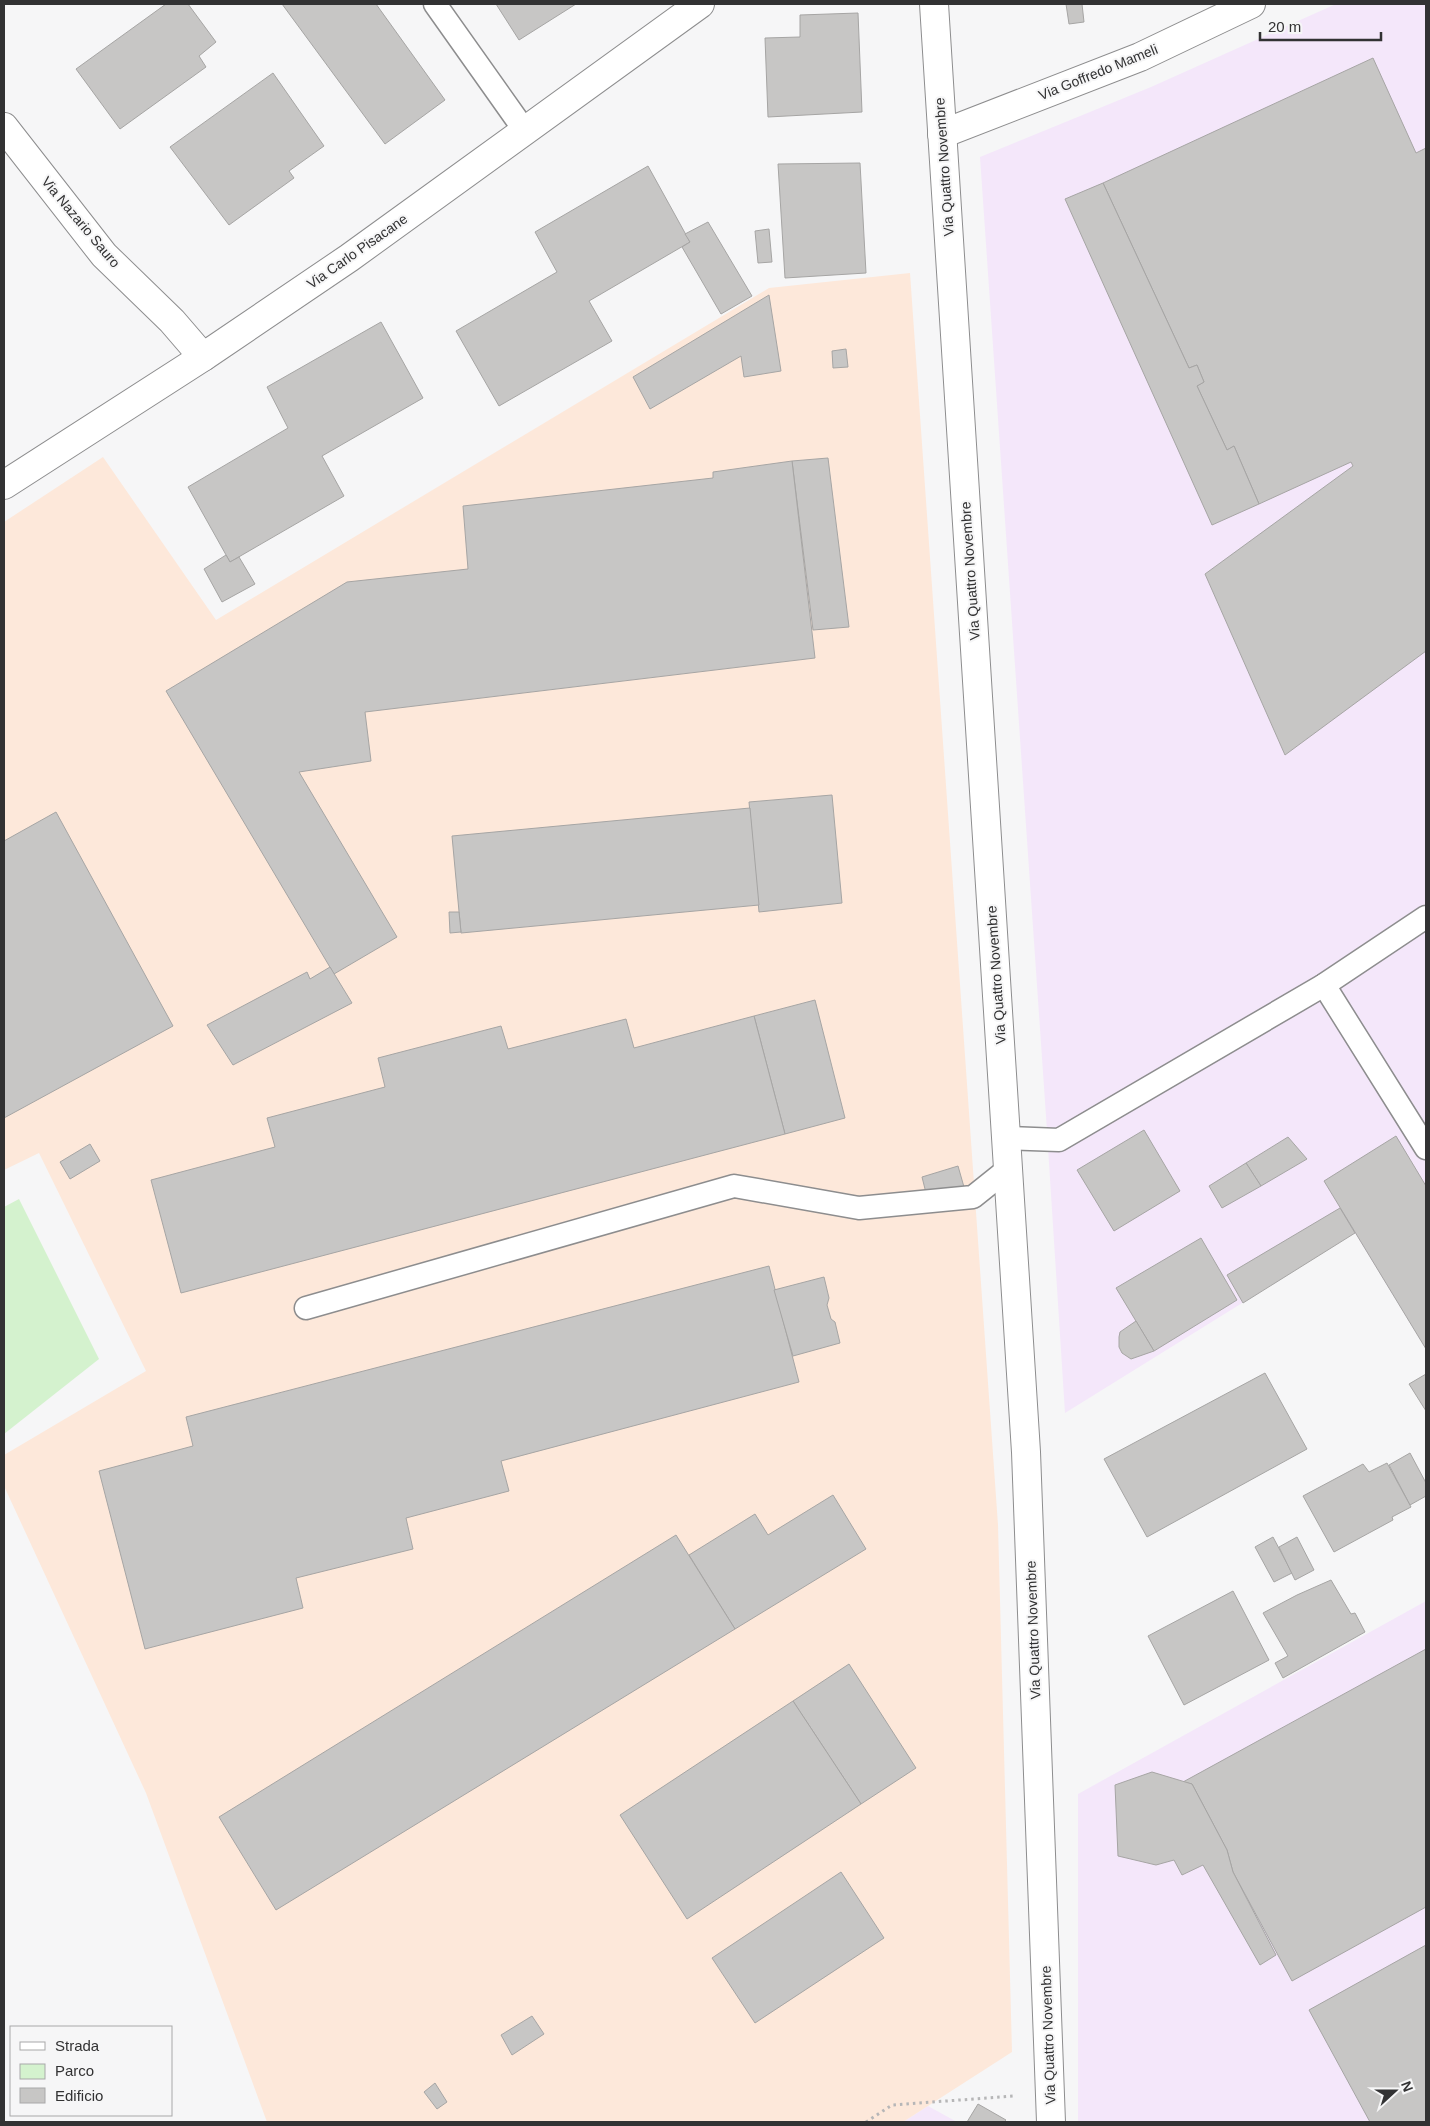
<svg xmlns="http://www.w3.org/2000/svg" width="1430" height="2126" viewBox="0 0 1430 2126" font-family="Arial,sans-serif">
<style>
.commercial{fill:#f4e7fa}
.industrial{fill:#fde8da}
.green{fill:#d4f2ce}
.building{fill:#c7c6c5;stroke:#a6a5a4}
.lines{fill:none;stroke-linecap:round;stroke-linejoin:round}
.service-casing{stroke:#8d8d8e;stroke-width:25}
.minor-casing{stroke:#8d8d8e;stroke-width:30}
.tertiary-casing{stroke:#8d8d8e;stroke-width:30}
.path{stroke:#b6b6b7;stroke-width:3;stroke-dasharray:2.5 4;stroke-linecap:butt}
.service{stroke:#fff;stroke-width:22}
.minor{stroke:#fff;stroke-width:28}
.tertiary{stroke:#fff;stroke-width:28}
.labels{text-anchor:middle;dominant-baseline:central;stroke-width:4;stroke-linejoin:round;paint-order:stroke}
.street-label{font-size:14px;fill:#323233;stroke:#f6f6f7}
</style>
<rect width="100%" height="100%" fill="#f6f6f7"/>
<g class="commercial">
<polygon points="1336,4 1426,4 1426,1349 1355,1233 1065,1413 1046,1116 980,157 1151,87"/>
<polygon points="1426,1601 1426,2122 1078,2122 1078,1794"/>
<polygon points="928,2106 957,2122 903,2122"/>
</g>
<polygon class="industrial" points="910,273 998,1525 1012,2052 903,2122 267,2122 146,1793 4,1486 4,1455 146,1371 39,1153 4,1170 4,522 103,457 216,620 769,288"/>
<polygon class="green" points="19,1199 99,1359 4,1434 4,1207"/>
<g class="building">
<polygon points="166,4 188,4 216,42 199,56 206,67 120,129 76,69"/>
<polygon points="282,4 376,4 445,100 385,144"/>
<polygon points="496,4 576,4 519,40"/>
<polygon points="1066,4 1082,4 1084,22 1069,24"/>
<polygon points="858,13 862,112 768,117 765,38 800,37 800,15"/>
<polygon points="1373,58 1416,153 1426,148 1426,651 1285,755 1205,574 1353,466 1351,462 1259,504 1234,446 1227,450 1197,386 1204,382 1197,365 1189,368 1103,183"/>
<polygon points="273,73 324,146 289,171 294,178 229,225 170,147"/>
<polygon points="860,163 866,273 785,278 778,164"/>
<polygon points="648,166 690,242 589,301 612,341 499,406 456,331 557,272 535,232"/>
<polygon points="1103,183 1189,368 1197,365 1204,382 1197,386 1227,450 1234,446 1259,504 1212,525 1065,199"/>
<polygon points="708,222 752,296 721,314 682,247 690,242 685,234"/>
<polygon points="769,229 772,262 758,263 755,231"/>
<polygon points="769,295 781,371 744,377 741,356 650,409 633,377"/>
<polygon points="381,322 423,398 322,456 344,496 230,562 188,487 288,428 267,387"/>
<polygon points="846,349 848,367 833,368 832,351"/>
<polygon points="828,458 849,627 813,630 792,461"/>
<polygon points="792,461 815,658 365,712 371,761 299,772 397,937 334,974 166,691 347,582 468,569 463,506 713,478 713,472"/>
<polygon points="226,555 230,562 239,557 255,584 222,602 204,569"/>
<polygon points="832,795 842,903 759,912 749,802"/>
<polygon points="750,808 759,905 461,933 452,836"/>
<polygon points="56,812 173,1026 4,1118 4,841"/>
<polygon points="449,912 459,912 461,932 450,933"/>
<polygon points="330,967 352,1003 233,1065 207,1025 307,972 310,979"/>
<polygon points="815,1000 845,1118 785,1134 754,1016"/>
<polygon points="754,1016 785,1134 181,1293 151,1180 275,1147 267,1118 385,1087 378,1058 501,1026 508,1049 626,1019 634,1048"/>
<polygon points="1144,1130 1180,1191 1114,1231 1077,1170"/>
<polygon points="1396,1136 1426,1186 1426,1349 1324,1181"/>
<polygon points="1288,1137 1307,1159 1261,1186 1246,1163"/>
<polygon points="90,1144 100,1161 70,1179 60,1162"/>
<polygon points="1246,1163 1261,1186 1222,1208 1209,1186"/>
<polygon points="958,1166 964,1187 927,1197 922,1177"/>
<polygon points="1340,1208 1355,1233 1243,1303 1227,1275"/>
<polygon points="1201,1238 1237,1300 1154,1351 1116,1288"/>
<polygon points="769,1266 799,1382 501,1461 509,1491 406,1518 413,1549 296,1578 303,1608 145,1649 99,1471 193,1446 186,1417"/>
<polygon points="824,1277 829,1298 827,1305 831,1319 835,1322 840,1343 793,1356 774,1290"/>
<polygon points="1136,1321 1154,1351 1131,1359 1122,1353 1119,1347 1119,1337 1120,1332"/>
<polygon points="1265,1373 1307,1449 1147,1537 1104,1459"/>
<polygon points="1426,1374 1426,1411 1409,1384"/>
<polygon points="1410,1453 1426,1483 1426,1496 1410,1505 1389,1465"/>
<polygon points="1387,1463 1411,1507 1392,1517 1393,1520 1334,1552 1303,1496 1363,1464 1369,1472"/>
<polygon points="833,1495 866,1549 735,1629 689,1555 755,1514 768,1535"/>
<polygon points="676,1535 735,1629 276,1910 219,1817"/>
<polygon points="1273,1537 1292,1573 1274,1582 1255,1547"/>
<polygon points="1297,1537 1314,1570 1295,1580 1279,1547"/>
<polygon points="1331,1580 1351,1614 1355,1613 1365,1632 1283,1678 1275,1663 1288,1656 1263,1613 1297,1595"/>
<polygon points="1233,1591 1269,1660 1184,1705 1148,1636"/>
<polygon points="1426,1649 1426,1907 1292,1981 1233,1872 1227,1850 1192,1784 1183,1782"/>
<polygon points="849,1664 916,1768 861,1804 793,1701"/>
<polygon points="793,1701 861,1804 687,1919 620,1815"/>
<polygon points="1152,1772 1192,1784 1227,1850 1233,1872 1276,1955 1260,1965 1203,1865 1182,1875 1174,1860 1156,1865 1118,1856 1115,1785"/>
<polygon points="841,1872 884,1938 755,2023 712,1958"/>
<polygon points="1426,1945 1426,2122 1370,2122 1309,2010"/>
<polygon points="532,2016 544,2034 512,2055 501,2035"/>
<polygon points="435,2083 447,2102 437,2109 424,2092"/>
<polygon points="978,2104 1006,2120 1004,2122 967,2122"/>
</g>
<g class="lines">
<g class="service-casing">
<g id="service">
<polyline points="435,4 525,131"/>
<polyline points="1324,985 1426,1148"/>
<polyline points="1006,1138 1059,1140 1324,985 1426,917"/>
<polyline points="306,1308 734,1186 859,1208 973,1197 1008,1169"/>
</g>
</g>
<g class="minor-casing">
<g id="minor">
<polyline points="4,127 104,255 172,321 203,357"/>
<polyline points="942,134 1140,57 1251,4"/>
<polyline points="4,485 203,357 349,258 700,4"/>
</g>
</g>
<g class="tertiary-casing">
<polyline id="tertiary" points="934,4 1026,1452 1051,2122"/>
</g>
<polyline class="path" points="866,2122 892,2105 1014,2096"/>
<use href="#service" class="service"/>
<use href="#minor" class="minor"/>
<use href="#tertiary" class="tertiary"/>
</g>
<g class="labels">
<g class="street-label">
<text transform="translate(1098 72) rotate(-22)">Via Goffredo Mameli</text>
<text transform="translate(944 167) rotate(-94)">Via Quattro Novembre</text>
<text transform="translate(81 222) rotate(50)">Via Nazario Sauro</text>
<text transform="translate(357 251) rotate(-35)">Via Carlo Pisacane</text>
<text transform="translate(970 571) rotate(-94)">Via Quattro Novembre</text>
<text transform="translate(996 975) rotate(-94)">Via Quattro Novembre</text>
<text transform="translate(1033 1630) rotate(-92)">Via Quattro Novembre</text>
<text transform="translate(1048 2035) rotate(-92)">Via Quattro Novembre</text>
</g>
</g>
<rect width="1430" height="2126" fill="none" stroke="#323233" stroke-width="10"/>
<rect x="10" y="2026" width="162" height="90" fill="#f6f6f7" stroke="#a8a8a9"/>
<rect x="20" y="2042" width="25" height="8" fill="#ffffff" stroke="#a8a8a9"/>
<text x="55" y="2051" font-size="15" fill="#323233">Strada</text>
<rect x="20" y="2064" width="25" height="15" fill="#d4f2ce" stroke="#a8a8a9"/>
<text x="55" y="2076" font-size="15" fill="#323233">Parco</text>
<rect x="20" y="2088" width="25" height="15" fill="#c7c6c5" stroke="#a8a8a9"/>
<text x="55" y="2101" font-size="15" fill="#323233">Edificio</text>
<g transform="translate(1395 2091) rotate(69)" stroke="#f6f6f7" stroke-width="4" paint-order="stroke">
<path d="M0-4L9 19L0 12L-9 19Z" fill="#323233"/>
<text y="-8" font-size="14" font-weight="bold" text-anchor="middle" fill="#323233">N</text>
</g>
<path d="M1260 32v8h121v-8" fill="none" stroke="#323233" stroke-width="2.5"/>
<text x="1268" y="32" font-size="15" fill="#323233" stroke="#f6f6f7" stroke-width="4" paint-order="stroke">20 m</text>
</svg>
